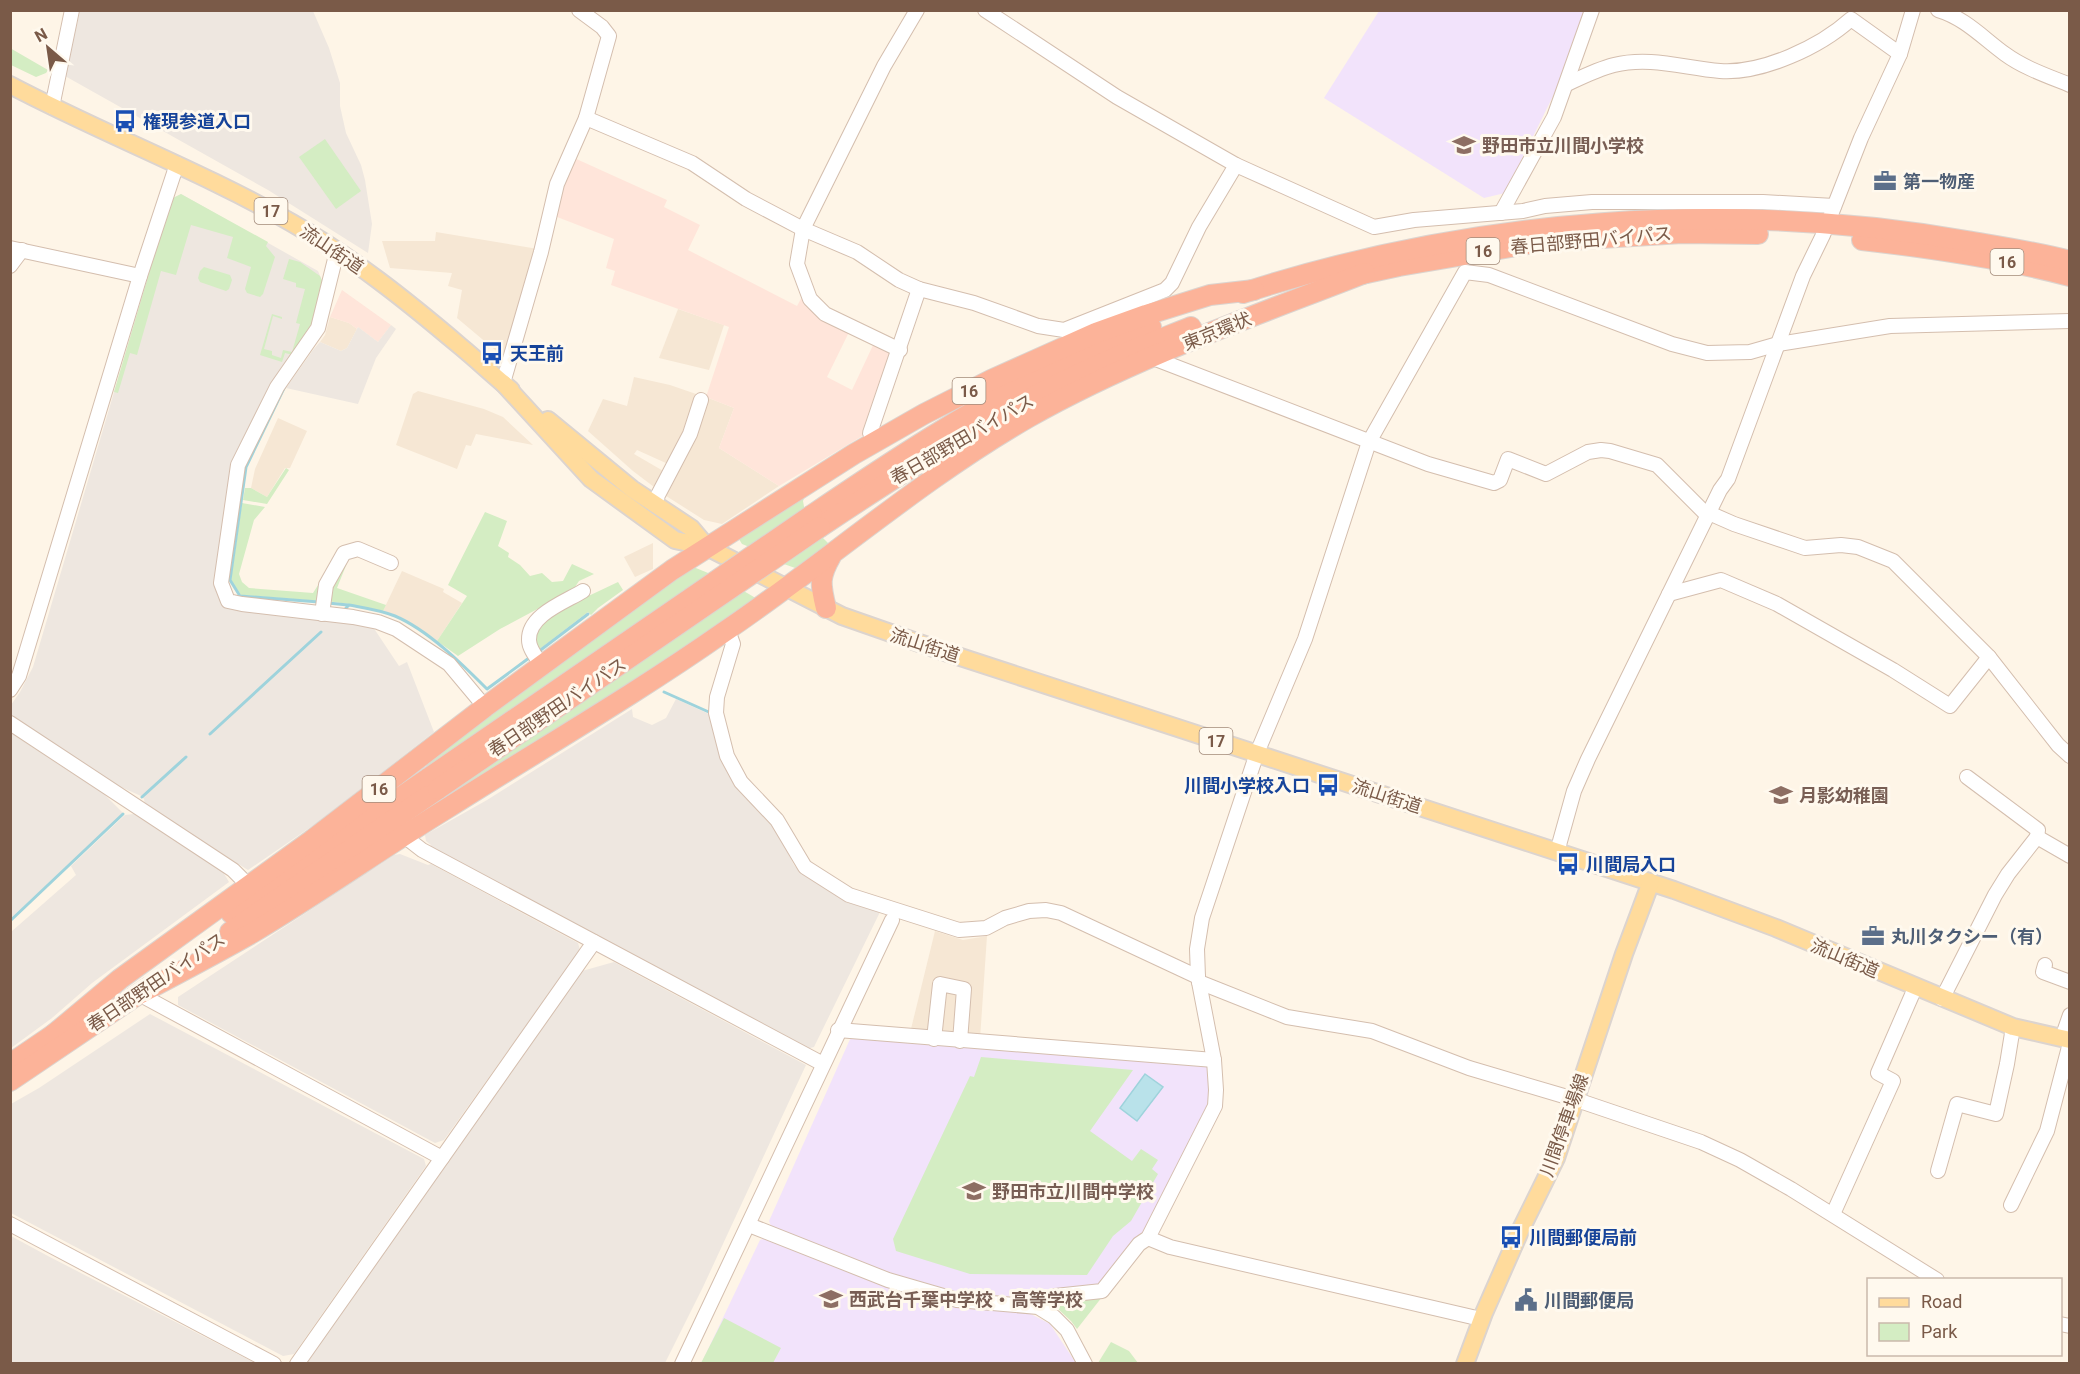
<svg xmlns="http://www.w3.org/2000/svg" width="2080" height="1374" viewBox="0 0 2080 1374" font-family="Roboto,'Noto Sans JP',sans-serif">
<style>
.residential{fill:#f6e7d4}
.commercial{fill:#ffe5da}
.industrial{fill:#eee7e0}
.education{fill:#f2e3fb}
.green{fill:#d4edc3}
.water{fill:#b9e2ea;stroke:#9ed3dc;stroke-width:1.5}
.lines{fill:none;stroke-linecap:round;stroke-linejoin:round}
.stream{stroke:#9ed3dc;stroke-width:3}
.minor-casing{stroke:#d4beae;stroke-width:16}
.major-casing{stroke:#dcd4cf;stroke-width:20}
.highway-casing{stroke:#dcd4cf;stroke-width:22}
.minor{stroke:#fff;stroke-width:14}
.major{stroke:#ffdb9c;stroke-width:16}
.highway{stroke:#fcb399;stroke-width:20}
.highway-bridge-casing{stroke:#dcd4cf;stroke-width:22;stroke-linecap:butt}
.highway-bridge{stroke:#fcb399;stroke-width:20}
.labels{text-anchor:middle;dominant-baseline:central;stroke-width:6;stroke-linejoin:round;paint-order:stroke}
.shield{fill:#fff9ee;stroke:#a28a7a;stroke-width:1.5}
.shield-label{font-size:16px;font-weight:bold;fill:#7a5a48}
.transit-label{font-size:18px;font-weight:bold;fill:#164399;stroke:#fff9ee;text-anchor:start}
.education-label{font-size:18px;font-weight:bold;fill:#785e54;stroke:#fff9ee;text-anchor:start}
.service-label{font-size:18px;font-weight:bold;fill:#4e5e75;stroke:#fff9ee;text-anchor:start}
.street-label{font-size:18px;fill:#7a5a48;stroke:#fff9ee}
</style>
<rect width="100%" height="100%" fill="#fef5e7"/>
<g class="residential">
<polygon points="436,232 538,249 507,360 457,318 462,290 448,286 452,273 390,268 382,241 435,241"/>
<polygon points="678,309 724,325 709,370 659,358"/>
<polygon points="330,317 349,323 357,329 347,348 341,351 320,342 325,335"/>
<polygon points="634,377 670,385 699,395 688,428 668,464 637,450 634,454 665,472 658,490 633,471 588,431 603,399 627,406"/>
<polygon points="418,391 484,409 503,417 533,445 476,434 471,446 466,445 457,469 396,445 413,394"/>
<polygon points="706,397 734,408 719,448 779,486 722,524 704,520 663,494"/>
<polygon points="278,418 307,431 290,468 285,468 267,497 251,488 255,469"/>
<polygon points="653,543 653,569 635,577 624,557"/>
<polygon points="402,571 444,589 443,592 462,603 437,641 399,616 383,611"/>
<polygon points="935,931 963,940 987,936 980,1039 964,1035 967,985 937,980 931,1032 910,1033"/>
<polygon points="958,991 957,1033 941,1036 943,992"/>
</g>
<g class="commercial">
<polygon points="572,157 667,200 664,207 700,225 688,250 797,306 804,293 851,328 827,377 852,390 875,341 896,352 864,435 779,486 719,448 734,408 706,397 729,327 611,285 615,271 606,268 614,239 552,215"/>
<polygon points="342,290 391,325 378,342 358,327 357,329 349,323 330,317"/>
</g>
<g class="industrial">
<polygon points="80,11 313,11 329,48 340,83 340,106 346,133 361,165 365,180 372,224 368,253 268,190 65,76"/>
<polygon points="181,194 318,271 323,283 314,327 235,464 216,587 224,607 371,624 399,666 407,662 434,732 318,822 248,870 145,806 144,799 141,796 112,783 11,715 11,705 20,692 33,667 171,199"/>
<polygon points="391,325 396,329 376,358 358,404 286,388 313,350 320,342 341,351 347,348 358,327 378,342"/>
<polygon points="676,699 709,714 718,748 726,769 741,793 776,830 794,865 801,873 846,902 880,912 814,1047 806,1049 429,847 431,845 426,841 425,835 487,800 632,709 633,717 652,725 666,718"/>
<polygon points="11,733 104,794 123,813 11,918"/>
<polygon points="134,814 223,872 229,882 92,983 52,1018 11,1048 11,932 76,875 71,866 125,815"/>
<polygon points="400,854 428,865 431,864 578,943 580,950 444,1140 435,1143 178,1005 178,997 394,855"/>
<polygon points="614,962 806,1065 703,1287 665,1363 306,1364 305,1362 582,971"/>
<polygon points="150,1014 424,1159 426,1166 294,1354 283,1356 11,1213 11,1104 39,1088"/>
<polygon points="11,1236 46,1255 255,1363 11,1363"/>
</g>
<g class="education">
<polygon points="1379,11 1587,11 1558,86 1505,193 1484,198 1324,98"/>
<polygon points="851,1037 1209,1065 1210,1089 1206,1111 1182,1160 1143,1232 1099,1288 1045,1293 1034,1298 961,1293 893,1274 771,1226 769,1221"/>
<polygon points="766,1238 900,1291 957,1308 1029,1313 1050,1324 1076,1363 701,1364 760,1240"/>
</g>
<g class="green">
<polygon points="10,48 48,70 46,73 36,77 11,65"/>
<polygon points="325,139 361,191 336,209 299,157"/>
<polygon points="181,194 268,242 266,246 275,257 263,294 260,297 247,293 245,289 251,267 227,258 233,237 191,225 176,275 161,271 137,355 130,353 118,393 114,392 171,199"/>
<polygon points="289,259 300,262 320,276 323,283 314,327 293,355 285,353 282,362 260,355 272,314 282,317 282,319 273,316 264,349 272,351 272,355 281,358 283,350 292,352 300,324 296,323 305,289 296,287 296,283 283,279"/>
<polygon points="204,267 230,275 232,280 229,289 226,291 200,282 198,278 200,271"/>
<polygon points="286,468 289,470 267,504 243,500 245,488 251,488 267,497"/>
<polygon points="805,496 803,501 805,512 752,548 742,544 737,536"/>
<polygon points="242,503 265,507 254,520 239,574 242,582 249,588 313,593 329,568 320,601 241,595 231,580"/>
<polygon points="485,512 507,521 498,546 509,553 508,557 520,565 530,576 542,573 552,582 563,581 572,564 594,574 579,581 573,590 500,629 458,656 437,641 467,596 448,585"/>
<polygon points="821,536 828,543 835,543 798,569 781,563"/>
<polygon points="345,562 347,563 337,588 386,605 383,611 349,604 326,601 328,589"/>
<polygon points="691,566 713,575 431,768 424,764"/>
<polygon points="618,582 623,590 598,608 591,615 588,612 537,651 533,637 537,626 580,600"/>
<polygon points="742,590 759,600 612,700 447,799 446,792"/>
<polygon points="981,1057 1133,1070 1090,1131 1132,1161 1141,1149 1158,1160 1152,1169 1158,1174 1131,1221 1113,1236 1087,1275 970,1274 896,1251 893,1239 970,1076 974,1077"/>
<polygon points="1102,1297 1077,1329 1071,1321 1056,1307 1057,1301"/>
<polygon points="724,1318 781,1348 773,1363 701,1363"/>
<polygon points="1111,1342 1129,1351 1138,1363 1098,1363"/>
</g>
<polygon class="water" points="1145,1074 1163,1087 1137,1121 1120,1108"/>
<g class="lines">
<g class="stream">
<polyline points="285,386 246,467 230,580 240,596 319,602"/>
<polyline points="328,603 348,605"/>
<path d="M346 608 349 605C365 608 380 610 395 616 428 630 462 664 487 689L529 658"/>
<polyline points="538,652 588,614"/>
<polyline points="664,692 711,713"/>
<polyline points="210,734 321,632"/>
<polyline points="142,797 186,757"/>
<polyline points="10,921 123,814"/>
</g>
<g class="minor-casing">
<g id="minor">
<polyline points="985,10 1117,97 1236,165 1374,227 1414,220 1523,211 1545,206 1592,202 1763,202 1834,206"/>
<path d="M1938 10C1965 18 1983 38 2005 54 2024 68 2048 76 2070 85"/>
<path d="M1567 84C1582 77 1598 69 1614 65 1650 56 1684 68 1720 71 1762 74 1820 47 1851 19L1900 54"/>
<polyline points="52,107 72,10"/>
<polyline points="586,118 692,163 746,199 803,229 857,252 899,280 919,289 974,303 1038,326 1064,330 1165,290 1172,283 1199,227 1236,165"/>
<polyline points="1501,213 1554,117 1592,10"/>
<polyline points="10,248 140,276"/>
<polyline points="337,251 318,328 277,387 238,465 221,583 228,601 242,604 353,617 378,622 396,629 449,664 485,707"/>
<polyline points="10,266 22,250"/>
<polyline points="900,350 825,314 810,299 797,264 803,229 884,66 917,10"/>
<polyline points="1153,358 1428,464 1494,483 1500,480 1508,459 1546,474 1588,452 1601,450 1610,451 1657,465 1708,516"/>
<polyline points="503,383 541,252 557,184 586,118 609,36 602,27 579,10"/>
<polyline points="875,441 870,433 919,289"/>
<polyline points="655,505 658,495 690,434 701,400"/>
<polyline points="1709,513 1734,524 1805,548 1841,545 1858,547 1893,561 1989,657 2058,745 2070,756"/>
<polyline points="1669,594 1721,580 1777,604 1893,670 1950,706 1989,657"/>
<polyline points="322,614 326,585 344,553 358,549 391,563"/>
<polyline points="728,630 733,644 717,697 716,713 727,756 741,782 777,820 805,867 849,895 959,930 986,928 1005,918 1029,911 1046,910 1061,913 1198,977"/>
<path d="M542 666C537 658 529 649 529 640 528 615 565 602 583 591"/>
<polyline points="10,690 19,676 140,276 177,164"/>
<polyline points="10,723 233,870 248,885"/>
<polyline points="1967,777 2038,830 2037,837"/>
<polyline points="404,836 422,850 823,1064"/>
<polyline points="1557,852 1574,791 1588,759 1720,490 1728,479 1803,276 1823,235 1861,138 1900,54 1913,10"/>
<polyline points="2045,965 2043,972 2070,982"/>
<polyline points="1199,982 1287,1017 1372,1031 1469,1068 1574,1099 1701,1142 1740,1160 1791,1189 1937,1280"/>
<polyline points="139,994 442,1158"/>
<polyline points="1942,999 1995,895 2008,874 2037,837 2070,856"/>
<polyline points="838,1030 1214,1060"/>
<polyline points="2062,1038 2070,1015"/>
<polyline points="934,1039 940,984 964,989 960,1041"/>
<polyline points="1938,1171 1957,1104 1996,1114 2007,1064 2013,1027"/>
<polyline points="2011,1205 2047,1131 2070,1043"/>
<polyline points="1833,1214 1893,1081 1878,1073 1915,988"/>
<polyline points="10,1224 274,1364"/>
<polyline points="749,1225 888,1280 957,1300 1038,1307 1054,1317 1067,1330 1085,1364"/>
<polyline points="1148,1238 1170,1247 1481,1319"/>
<polyline points="1038,1307 1055,1296 1102,1291 1139,1244 1148,1238 1215,1106 1216,1090 1214,1060 1198,977 1197,949 1202,918 1257,753 1305,639 1369,442 1465,272 1489,275 1672,344 1707,353 1750,352 1778,344 1890,326 2070,321"/>
<polyline points="2060,1324 2070,1326"/>
<polyline points="297,1364 594,942"/>
<polyline points="682,1364 892,920"/>
</g>
</g>
<g class="major-casing">
<g id="major">
<path d="M10 85C103 134 201 171 292 223 352 257 407 301 460 346 477 360 494 376 511 390"/>
<polyline points="503,383 591,479 675,540 707,547 842,616 945,652 1674,890 1776,928 2013,1027 2070,1040"/>
<polyline points="548,420 632,489 691,528 707,547"/>
<polyline points="1465,1364 1484,1313 1521,1229 1556,1158 1624,954 1651,882"/>
</g>
</g>
<g class="highway-casing">
<g id="highway">
<polyline points="1569,240 1682,233 1758,234"/>
<path d="M1862 240C1932 248 2002 258 2070 276"/>
<polyline points="1362,274 1399,266 1534,243"/>
<path d="M1243 293C1475 218 1727 199 1967 241 2002 247 2036 252 2070 261"/>
<path d="M812 515C890 462 969 410 1054 368 1086 353 1118 340 1151 327"/>
<path d="M820 527C910 467 1002 408 1101 364 1131 350 1161 339 1191 327"/>
<path d="M826 608C820 584 819 577 831 556"/>
<polyline points="231,913 430,777"/>
<polyline points="230,932 438,789"/>
<path d="M139 994C177 974 215 954 252 933 318 894 381 849 446 809 539 750 634 695 724 632 827 562 921 479 1029 417 1135 357 1252 317 1365 273"/>
<polyline points="53,1035 120,979 312,840 485,707 672,570 854,454 924,414 991,380 1096,333 1146,315 1210,295 1254,290"/>
<polyline points="10,1064 63,1028"/>
<polyline points="10,1081 149,987"/>
</g>
</g>
<use href="#minor" class="minor"/>
<use href="#major" class="major"/>
<use href="#highway" class="highway"/>
<g class="highway-bridge-casing">
<g id="highway-bridge">
<polyline points="430,777 812,515"/>
<polyline points="438,789 820,527"/>
</g>
</g>
<use href="#highway-bridge" class="highway-bridge"/>
</g>
<defs>
<g id="bus-bare" transform="scale(1.8)"><path d="M-5-6H5V4H4V6H2V4H-2V6H-4V4H-5ZM-3.5-4V0h7V-4ZM-3.5 1.2v1.5H-2V1.2ZM2 1.2v1.5H3.5V1.2Z" fill="#1a4fb4" stroke="#fff9ee" stroke-width="2.5" paint-order="stroke"/></g>
<g id="school-bare" transform="scale(1.8)"><path d="M0-5L7-2L0 1L-7-2ZM-4 1L0 2.5L4 1V4Q0 6-4 4Z" fill="#8d6e63" stroke="#fff9ee" stroke-width="2.5" paint-order="stroke"/></g>
<g id="office-bare" transform="scale(1.8)"><path d="M-6-3h4V-5.5h4V-3h4V5H-6ZM-1-4.5V-3h2v-1.5ZM-6 0V1H6V0Z" fill="#5c6f8a" stroke="#fff9ee" stroke-width="2.5" paint-order="stroke"/></g>
<g id="civic-bare" transform="scale(1.8)"><path d="M-.6-6.5H3V-4.5H.6V-3L4-1V1h2V6H-6V1h2V-1L-.6-3ZM-1.2 2.5V6h2.4V2.5Z" fill="#5c6f8a" stroke="#fff9ee" stroke-width="2.5" paint-order="stroke"/></g>
</defs>
<g fill-rule="evenodd">
<use href="#bus-bare" x="125" y="121"/>
<use href="#school-bare" x="1464" y="145"/>
<use href="#office-bare" x="1885" y="181"/>
<use href="#bus-bare" x="492" y="353"/>
<use href="#bus-bare" x="1328" y="785"/>
<use href="#school-bare" x="1781" y="795"/>
<use href="#bus-bare" x="1568" y="864"/>
<use href="#office-bare" x="1873" y="936"/>
<use href="#school-bare" x="974" y="1191"/>
<use href="#bus-bare" x="1511" y="1237"/>
<use href="#school-bare" x="831" y="1299"/>
<use href="#civic-bare" x="1526" y="1300"/>
</g>
<g class="labels">
<g class="shield">
<rect x="254.5" y="198" width="33" height="26" rx="4.5"/>
<rect x="1466.5" y="238" width="33" height="26" rx="4.5"/>
<rect x="1990.5" y="249" width="33" height="26" rx="4.5"/>
<rect x="952.5" y="378" width="33" height="26" rx="4.5"/>
<rect x="1199.5" y="728" width="33" height="26" rx="4.5"/>
<rect x="362.5" y="776" width="33" height="26" rx="4.5"/>
</g>
<g class="shield-label">
<text x="271" y="211">17</text>
<text x="1483" y="251">16</text>
<text x="2007" y="262">16</text>
<text x="969" y="391">16</text>
<text x="1216" y="741">17</text>
<text x="379" y="789">16</text>
</g>
<g class="transit-label">
<text x="143" y="121">権現参道入口</text>
<text x="510" y="353">天王前</text>
<text x="1310" y="785" text-anchor="end">川間小学校入口</text>
<text x="1586" y="864">川間局入口</text>
<text x="1529" y="1237">川間郵便局前</text>
</g>
<g class="education-label">
<text x="1482" y="145">野田市立川間小学校</text>
<text x="1799" y="795">月影幼稚園</text>
<text x="992" y="1191">野田市立川間中学校</text>
<text x="849" y="1299">西武台千葉中学校・高等学校</text>
</g>
<g class="service-label">
<text x="1903" y="181">第一物産</text>
<text x="1891" y="936">丸川タクシー（有）</text>
<text x="1544" y="1300">川間郵便局</text>
</g>
<g class="street-label">
<text transform="translate(1591 240) rotate(-5)">春日部野田バイパス</text>
<text transform="translate(332 249) rotate(34)">流山街道</text>
<text transform="translate(1217 331) rotate(-22)">東京環状</text>
<text transform="translate(962 439) rotate(-30)">春日部野田バイパス</text>
<text transform="translate(925 645) rotate(18)">流山街道</text>
<text transform="translate(557 707) rotate(-34)">春日部野田バイパス</text>
<text transform="translate(1387 796) rotate(18)">流山街道</text>
<text transform="translate(1845 958) rotate(23)">流山街道</text>
<text transform="translate(156 982) rotate(-34)">春日部野田バイパス</text>
<text transform="translate(1564 1125) rotate(-70)">川間停車場線</text>
</g>
</g>
<rect width="2080" height="1374" fill="none" stroke="#7a5a48" stroke-width="24"/>
<rect x="1867" y="1278" width="195" height="78" fill="#fff9ee" stroke="#cab9ac" stroke-width="1.5"/>
<rect x="1879" y="1298" width="30" height="9" fill="#ffdb9c" stroke="#cab9ac" stroke-width="1.5"/>
<text x="1921" y="1308" font-size="18" fill="#7a5a48">Road</text>
<rect x="1879" y="1323" width="30" height="18" fill="#d4edc3" stroke="#cab9ac" stroke-width="1.5"/>
<text x="1921" y="1338" font-size="18" fill="#7a5a48">Park</text>
<g transform="translate(48 48) rotate(331)" stroke="#fff9ee" stroke-width="4.5" paint-order="stroke">
<path d="M0-4.5L10 22L0 15L-10 22Z" fill="#7a5a48"/>
<text y="-9" font-size="16" font-weight="bold" text-anchor="middle" fill="#7a5a48">N</text>
</g>
</svg>
